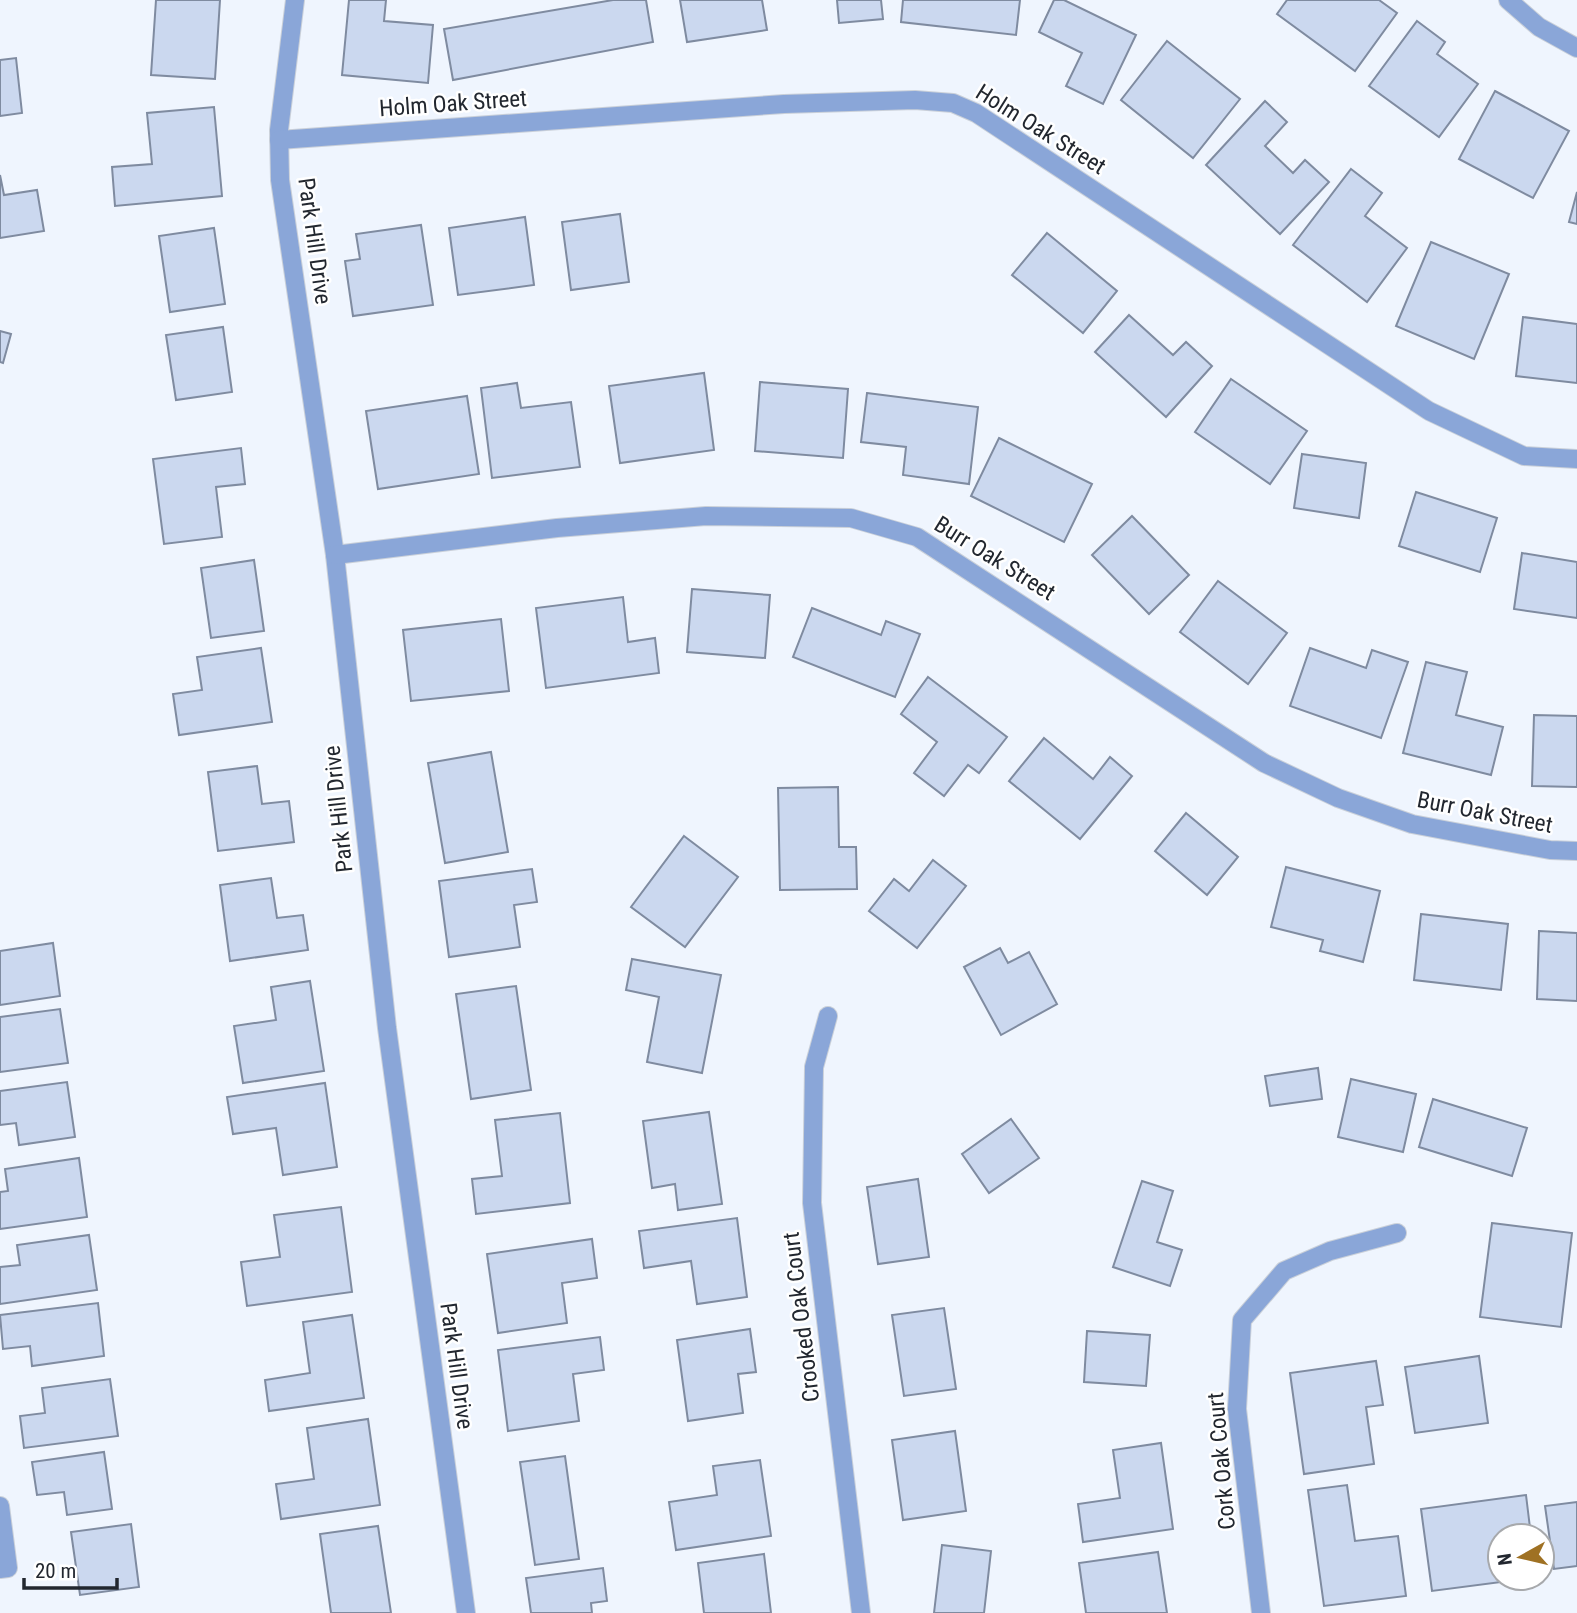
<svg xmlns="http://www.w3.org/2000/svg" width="1577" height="1613" font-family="'Roboto Condensed',sans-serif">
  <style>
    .building { fill: #cbd8ef; stroke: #7f8ba0; stroke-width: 2 }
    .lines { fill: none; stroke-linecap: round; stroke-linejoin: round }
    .minor-casing { stroke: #cad0d9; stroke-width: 20 }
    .minor { stroke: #8aa6d8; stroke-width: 18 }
    .labels { text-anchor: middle; stroke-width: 5; stroke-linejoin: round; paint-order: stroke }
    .street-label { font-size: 23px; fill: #22272f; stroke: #fff }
  </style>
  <rect width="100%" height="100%" fill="#eff5fe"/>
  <!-- building -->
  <g class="building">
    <path d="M156 0H220L215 79 151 75Z"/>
    <path d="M349 0H386L384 21 433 25 428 83 342 75Z"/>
    <path d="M613 0H646L653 42 453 80 444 29Z"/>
    <path d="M680 0H762L767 30 687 42Z"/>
    <path d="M837 0H881L883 19 839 23Z"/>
    <path d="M903 0H1020L1016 35 901 22Z"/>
    <path d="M1054 0H1064L1136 35 1103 104 1066 86 1082 53 1039 32Z"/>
    <path d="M1287 0H1379L1397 13 1355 71 1277 14Z"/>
    <path d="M1417 21 1445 42 1437 54 1478 84 1439 137 1369 86Z"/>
    <path d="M1167 41 1240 99 1193 158 1121 100Z"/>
    <path d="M16 58 22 113 0 116V60Z"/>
    <path d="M1495 91 1569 131 1533 198 1459 159Z"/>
    <path d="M1265 101 1287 122 1265 146 1293 173 1305 160 1329 182 1280 234 1206 165Z"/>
    <path d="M214 107 222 196 115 206 112 167 152 164 147 113Z"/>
    <path d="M1351 169 1382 193 1365 216 1407 248 1367 302 1293 245Z"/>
    <path d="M0 175 4 195 37 190 44 231 0 238Z"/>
    <path d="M1577 192V224L1569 222Z"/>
    <path d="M620 214 629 282 571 290 562 222Z"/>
    <path d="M525 217 534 285 458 295 449 228Z"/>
    <path d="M421 225 433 305 353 316 345 261 360 259 356 234Z"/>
    <path d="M214 228 225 304 170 312 159 236Z"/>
    <path d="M1047 233 1117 291 1083 333 1012 275Z"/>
    <path d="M1431 242 1509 274 1474 359 1396 326Z"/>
    <path d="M1129 315 1173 355 1186 342 1212 366 1166 417 1095 352Z"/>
    <path d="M1523 317 1577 324V383L1516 376Z"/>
    <path d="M223 327 232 392 176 400 166 335Z"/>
    <path d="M0 331 11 334 3 363 0 362Z"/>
    <path d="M704 373 714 450 620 463 609 386Z"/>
    <path d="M1231 379 1307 431 1270 484 1195 432Z"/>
    <path d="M760 382 848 389 843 458 755 451Z"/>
    <path d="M517 383 521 408 571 402 580 467 492 478 481 388Z"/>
    <path d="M867 393 978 407 969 484 903 475 906 447 861 442Z"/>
    <path d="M467 396 479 474 378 489 366 411Z"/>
    <path d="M999 438 1092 484 1064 542 971 496Z"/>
    <path d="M241 448 245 484 216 487 222 537 164 544 153 459Z"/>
    <path d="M1302 454 1366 463 1359 518 1294 508Z"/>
    <path d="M1416 492 1497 518 1480 572 1399 546Z"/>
    <path d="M1132 516 1189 575 1149 614 1092 555Z"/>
    <path d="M1522 553 1577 562V618L1514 609Z"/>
    <path d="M254 560 264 631 211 638 201 568Z"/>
    <path d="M1218 581 1287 633 1248 684 1180 632Z"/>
    <path d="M692 589 770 595 765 658 687 652Z"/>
    <path d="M623 597 628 642 655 638 659 673 546 688 536 608Z"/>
    <path d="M812 608 881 635 886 621 920 634 895 697 793 657Z"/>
    <path d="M501 619 509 691 411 701 403 630Z"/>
    <path d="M261 648 272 722 179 735 173 694 202 690 197 657Z"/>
    <path d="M1310 648 1366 668 1372 650 1408 662 1381 738 1290 706Z"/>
    <path d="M1426 662 1467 672 1456 715 1503 727 1491 775 1403 753Z"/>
    <path d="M928 677 1007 737 979 773 968 765 944 796 914 773 937 742 901 714Z"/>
    <path d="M1534 715 1577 716V787L1532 786Z"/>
    <path d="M1044 738 1093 779 1110 757 1132 776 1080 839 1009 781Z"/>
    <path d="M491 752 508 852 445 863 428 763Z"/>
    <path d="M257 766 262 804 289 801 294 842 218 851 208 772Z"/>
    <path d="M838 787 839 847H856L857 889 780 890 778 788Z"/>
    <path d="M1186 813 1238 857 1207 895 1155 851Z"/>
    <path d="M684 836 738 877 685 947 631 907Z"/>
    <path d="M933 860 966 886 917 948 869 911 894 879 909 891Z"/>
    <path d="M1286 867 1380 891 1363 962 1320 951 1323 940 1271 927Z"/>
    <path d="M532 869 537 902 514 905 520 947 449 957 439 881Z"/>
    <path d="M271 878 277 918 303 915 308 950 230 961 220 885Z"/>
    <path d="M1421 914 1508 924 1501 990 1414 980Z"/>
    <path d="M1539 931 1577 933V1001L1537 999Z"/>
    <path d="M53 943 60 996 0 1005V951Z"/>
    <path d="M1000 948 1008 963 1029 952 1057 1004 1001 1035 964 967Z"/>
    <path d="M632 959 721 975 702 1073 647 1062 659 997 626 990Z"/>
    <path d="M310 981 324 1071 243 1083 234 1026 276 1020 271 987Z"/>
    <path d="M516 986 531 1090 471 1099 456 994Z"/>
    <path d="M60 1009 68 1063 0 1072V1017Z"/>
    <path d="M1318 1068 1322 1099 1270 1106 1265 1076Z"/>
    <path d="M1351 1079 1416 1094 1403 1152 1338 1137Z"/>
    <path d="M67 1082 75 1137 19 1145 16 1123 0 1125V1091Z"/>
    <path d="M325 1083 337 1167 283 1175 276 1128 233 1134 227 1097Z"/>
    <path d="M1433 1099 1527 1128 1512 1176 1419 1147Z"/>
    <path d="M709 1112 722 1204 678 1210 675 1184 652 1188 643 1121Z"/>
    <path d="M560 1113 570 1203 476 1214 472 1179 502 1176 495 1120Z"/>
    <path d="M1011 1119 1039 1158 989 1193 962 1154Z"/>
    <path d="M79 1158 87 1217 0 1229V1192L8 1191 5 1169Z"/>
    <path d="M918 1179 929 1257 878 1264 867 1187Z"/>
    <path d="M1142 1181 1173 1191 1157 1242 1182 1250 1170 1286 1113 1267Z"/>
    <path d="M341 1207 352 1292 247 1306 241 1262 280 1257 274 1215Z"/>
    <path d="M737 1218 747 1297 697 1304 691 1261 644 1268 639 1231Z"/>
    <path d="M1492 1223 1572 1233 1561 1327 1480 1317Z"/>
    <path d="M89 1235 97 1290 0 1304V1267L20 1265 17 1245Z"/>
    <path d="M592 1239 597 1278 562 1283 567 1323 498 1333 487 1254Z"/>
    <path d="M98 1303 104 1356 32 1366 30 1346 3 1349 0 1315Z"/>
    <path d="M944 1308 956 1389 904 1396 892 1315Z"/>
    <path d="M352 1315 364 1398 269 1411 265 1380 310 1373 303 1322Z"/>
    <path d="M750 1329 756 1372 738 1374 743 1413 688 1421 677 1340Z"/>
    <path d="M1087 1331 1150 1335 1146 1386 1084 1382Z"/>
    <path d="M600 1337 604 1370 573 1374 579 1421 508 1431 498 1350Z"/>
    <path d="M1479 1356 1488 1423 1415 1433 1405 1367Z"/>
    <path d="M1376 1361 1383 1405 1366 1407 1374 1464 1304 1474 1290 1373Z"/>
    <path d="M110 1379 118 1436 24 1448 20 1416 45 1413 42 1388Z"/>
    <path d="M368 1419 380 1505 281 1519 276 1484 314 1479 307 1428Z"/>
    <path d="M955 1431 966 1511 903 1520 892 1440Z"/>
    <path d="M1161 1443 1173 1529 1083 1542 1078 1504 1120 1498 1113 1450Z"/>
    <path d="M104 1452 112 1509 67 1515 64 1492 37 1495 32 1462Z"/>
    <path d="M565 1456 579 1559 535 1565 520 1462Z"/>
    <path d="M760 1460 771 1536 676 1550 669 1502 717 1495 713 1466Z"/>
    <path d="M1347 1485 1355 1541 1398 1536 1406 1596 1324 1606 1308 1490Z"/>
    <path d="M1526 1495 1531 1536H1500V1578H1531L1432 1591 1421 1509Z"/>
    <path d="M1577 1502V1566L1554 1569 1545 1506Z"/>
    <path d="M131 1524 139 1587 80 1595 71 1532Z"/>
    <path d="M378 1526 391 1613H331L320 1534Z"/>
    <path d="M942 1545 991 1551 984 1613H934Z"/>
    <path d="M1158 1552 1167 1613H1086L1079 1563Z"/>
    <path d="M764 1554 771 1613H704L698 1563Z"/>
    <path d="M603 1568 607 1601 591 1603 592 1613H531L526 1578Z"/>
  </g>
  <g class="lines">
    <defs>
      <g id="minor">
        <path d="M295 0 279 130 280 180 335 555 387 1028 466 1613"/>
        <path d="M1508 0 1539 27 1577 48"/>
        <path d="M279 140 784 104 915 100 953 103 976 113 1429 411 1524 456 1577 459"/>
        <path d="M335 555 557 528 706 516 851 518 917 537 1264 763 1338 798 1412 824 1550 850 1577 851"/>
        <path d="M828 1016 814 1067 812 1203 861 1613"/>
        <path d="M0 1506 8 1568 0 1569"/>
        <path d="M1261 1613 1237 1409 1242 1320 1284 1271 1330 1251 1397 1233"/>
      </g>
    </defs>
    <!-- minor casing -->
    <use href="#minor" class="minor-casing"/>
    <!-- minor -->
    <use href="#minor" class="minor"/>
  </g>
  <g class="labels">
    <!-- street labels -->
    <g class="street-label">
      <text transform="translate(453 103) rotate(-4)" y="8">Holm Oak Street</text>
      <text transform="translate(1041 129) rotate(32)" y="8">Holm Oak Street</text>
      <text transform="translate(315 241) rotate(82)" y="8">Park Hill Drive</text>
      <text transform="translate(995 558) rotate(32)" y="8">Burr Oak Street</text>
      <text transform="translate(338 809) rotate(-96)" y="8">Park Hill Drive</text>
      <text transform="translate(1485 812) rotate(11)" y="8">Burr Oak Street</text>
      <text transform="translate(801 1317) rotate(-97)" y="8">Crooked Oak Court</text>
      <text transform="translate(457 1366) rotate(82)" y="8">Park Hill Drive</text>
      <text transform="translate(1221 1461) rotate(-95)" y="8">Cork Oak Court</text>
    </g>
  </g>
  <!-- north arrow -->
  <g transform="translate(1521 1557) rotate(262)"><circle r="33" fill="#ffffff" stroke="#a7a9ac" stroke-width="2"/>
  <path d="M0-5L12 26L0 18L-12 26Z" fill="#9f7123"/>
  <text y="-10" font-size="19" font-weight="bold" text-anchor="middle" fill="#22272f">N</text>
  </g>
  <!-- scale -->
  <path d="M24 1578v10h93v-10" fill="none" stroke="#22272f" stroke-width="3.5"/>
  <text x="35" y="1578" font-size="21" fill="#22272f" stroke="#ffffff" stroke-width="5" paint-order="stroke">20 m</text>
</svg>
